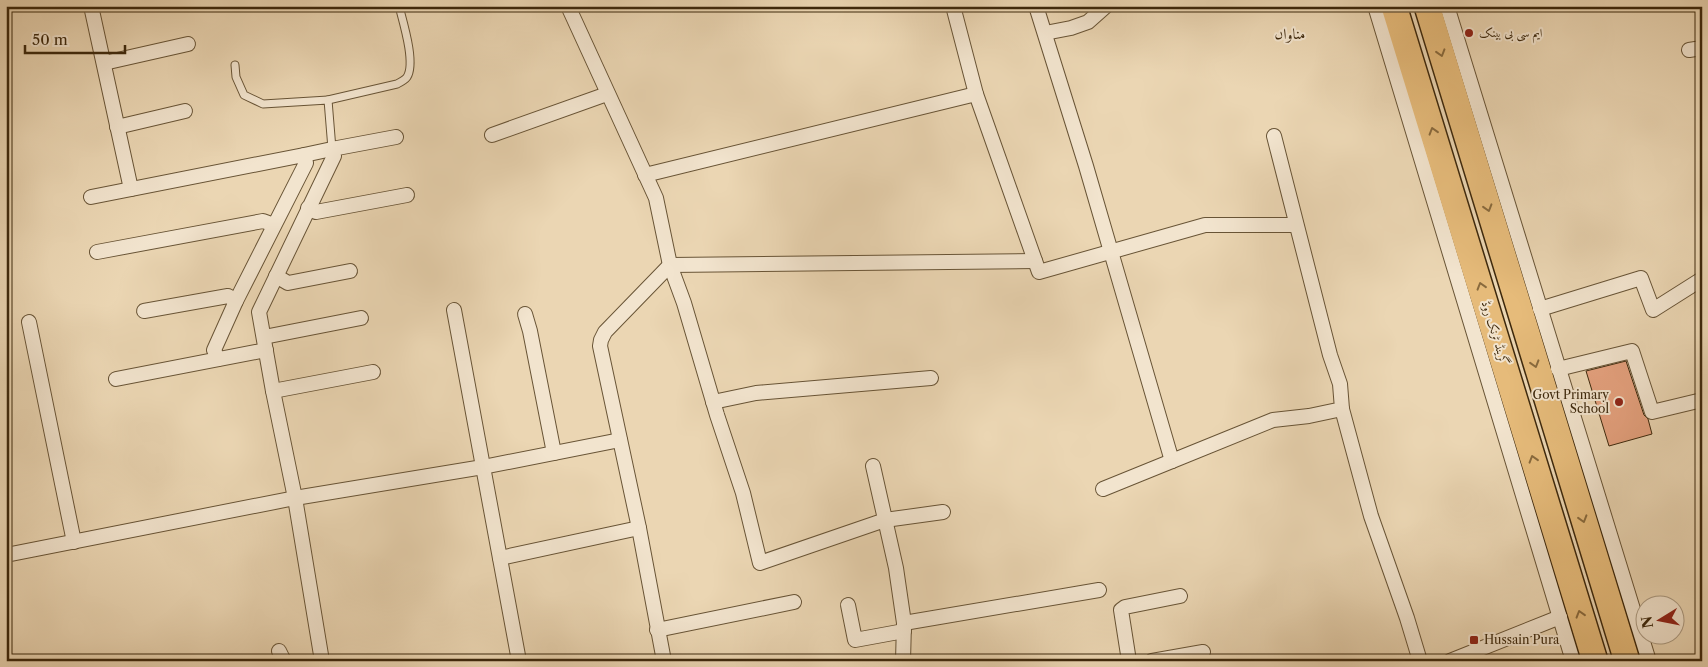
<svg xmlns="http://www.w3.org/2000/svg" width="1708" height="667" font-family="'Libre Caslon Text',Amiri,serif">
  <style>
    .building { fill: #e5a17e; stroke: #3d280c }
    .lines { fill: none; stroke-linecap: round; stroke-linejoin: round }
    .lane-casing { stroke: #685436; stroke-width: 9 }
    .street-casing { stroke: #685436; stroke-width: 16 }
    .highway-casing { stroke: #3d280c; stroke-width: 28 }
    .lane { stroke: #f2e4ce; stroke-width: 7 }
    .street { stroke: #f2e4ce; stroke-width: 14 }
    .highway { stroke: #e6bb7a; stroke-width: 25 }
    .oneway { stroke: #896a3d }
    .poi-dot { fill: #8f2418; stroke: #f2e4ce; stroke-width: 2 }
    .labels { text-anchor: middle; stroke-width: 4; stroke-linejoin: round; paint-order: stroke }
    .poi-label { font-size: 12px; fill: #3d280c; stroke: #f2e4ce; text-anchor: start }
    .street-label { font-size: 12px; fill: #3d280c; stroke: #f2e4ce }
    .quarter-label { font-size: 15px; fill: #3d280c; stroke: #f2e4ce }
  </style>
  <rect width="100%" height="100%" fill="#ebd6b3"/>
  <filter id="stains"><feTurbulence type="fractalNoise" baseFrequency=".004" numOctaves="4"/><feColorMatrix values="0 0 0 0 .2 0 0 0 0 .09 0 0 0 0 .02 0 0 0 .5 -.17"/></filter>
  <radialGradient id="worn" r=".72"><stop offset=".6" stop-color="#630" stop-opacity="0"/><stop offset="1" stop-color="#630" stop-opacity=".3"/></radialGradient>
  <!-- building -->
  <path class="building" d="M1626 361 1644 415 1648 419 1652 434 1609 446 1586 371Z"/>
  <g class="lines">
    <defs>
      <g id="lane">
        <path d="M235 65 236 77 244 95 263 104 328 100 332 149"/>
        <path d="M328 100 397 84C401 82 405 80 407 77 416 63 403 22 399 6"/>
      </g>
      <g id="street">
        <path d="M91 6 131 189"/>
        <path d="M568 6 656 198 670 265 684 303 717 415 743 493 760 563 885 520 943 512"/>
        <path d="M953 6 976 94 1039 272 1205 225H1296"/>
        <path d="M1036 6 1086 166 1172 461 1273 420 1309 416 1342 409 1340 384 1330 355 1274 136"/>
        <path d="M1375 6 1573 661"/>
        <path d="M1447 6 1649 661"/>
        <path d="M1045 33 1071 28 1088 22 1106 6"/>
        <path d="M1689 50 1702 48"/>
        <path d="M104 63 188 44"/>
        <path d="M117 127 185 111"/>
        <path d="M492 135 607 94"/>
        <path d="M304 155 332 149"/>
        <path d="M645 175 976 94"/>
        <path d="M91 197 304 155 306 163 236 301 214 350 218 359"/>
        <path d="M308 208 316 212 407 195"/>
        <path d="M97 252 263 221 274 225"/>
        <path d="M276 276 288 283 350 271"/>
        <path d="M1540 309 1641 278 1653 310 1702 279"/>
        <path d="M454 310 519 661"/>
        <path d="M144 311 228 296 236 301"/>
        <path d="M525 314 530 331 554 453"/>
        <path d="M29 322 74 542"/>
        <path d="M264 337 361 318"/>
        <path d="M1558 369 1632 351 1652 412 1702 400"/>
        <path d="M116 379 266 350"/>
        <path d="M273 391 373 372"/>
        <path d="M713 402 756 393 931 378"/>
        <path d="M1342 409 1371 516 1407 618 1420 661"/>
        <path d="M873 466 896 568 904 623 903 661"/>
        <path d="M1103 489 1172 461"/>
        <path d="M6 555 295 498 483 467 620 440"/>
        <path d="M500 558 639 528"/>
        <path d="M848 605 855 640 904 631"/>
        <path d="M904 623 1099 590"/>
        <path d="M657 630 794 602"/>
        <path d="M279 651 284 661"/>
        <path d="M322 661 295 498 273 391 259 312 334 156 332 149 396 137"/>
        <path d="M664 661 639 528 600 346 601 340 605 332 670 265 1035 261"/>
        <path d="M1129 661 1121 610 1125 607 1180 596"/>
        <path d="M1152 661 1203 652"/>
        <path d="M1450 661 1560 617"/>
      </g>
      <g id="highway">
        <path d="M1394 6 1595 661"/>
        <path d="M1427 6 1627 661"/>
      </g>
    </defs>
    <!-- lane casing -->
    <use href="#lane" class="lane-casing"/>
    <!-- street casing -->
    <use href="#street" class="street-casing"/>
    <!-- highway casing -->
    <use href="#highway" class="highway-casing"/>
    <!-- lane -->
    <use href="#lane" class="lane"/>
    <!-- street -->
    <use href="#street" class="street"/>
    <!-- highway -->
    <use href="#highway" class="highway"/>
  </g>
  <!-- one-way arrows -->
  <defs><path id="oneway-chevron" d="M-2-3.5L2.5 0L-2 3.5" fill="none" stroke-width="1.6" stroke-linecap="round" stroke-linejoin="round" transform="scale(1.25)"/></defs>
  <g class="oneway">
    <use href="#oneway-chevron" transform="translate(1441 53) rotate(73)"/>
    <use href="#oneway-chevron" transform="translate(1433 131) rotate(-107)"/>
    <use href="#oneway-chevron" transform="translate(1488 208) rotate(73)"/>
    <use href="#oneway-chevron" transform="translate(1481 286) rotate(-107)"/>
    <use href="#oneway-chevron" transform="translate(1535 364) rotate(73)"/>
    <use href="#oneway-chevron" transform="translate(1533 459) rotate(-107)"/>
    <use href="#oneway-chevron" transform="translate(1583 519) rotate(73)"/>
    <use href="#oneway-chevron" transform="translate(1580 614) rotate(-107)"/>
  </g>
  <!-- markers -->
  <g class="poi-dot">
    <circle cx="1469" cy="33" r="5"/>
    <circle cx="1619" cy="402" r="5"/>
    <rect x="1469" y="635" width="10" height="10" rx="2.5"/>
  </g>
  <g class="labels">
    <!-- poi labels -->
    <g class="poi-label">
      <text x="1479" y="37">ایم سی بی بینک</text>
      <text x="1609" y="399" text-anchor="end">Govt Primary<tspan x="1609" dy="14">School</tspan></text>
      <text x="1484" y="644">Hussain Pura</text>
    </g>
    <!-- street labels -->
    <g class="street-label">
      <text transform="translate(1495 333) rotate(73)" y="4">گرینڈ ٹرنک روڈ</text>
    </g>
    <!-- quarter labels -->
    <g class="quarter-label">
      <text x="1290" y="39">مناواں</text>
    </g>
  </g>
  <!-- margin -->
  <rect width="1708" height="667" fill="none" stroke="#ebd6b3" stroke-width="25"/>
  <rect x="8" y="8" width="1693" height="652" fill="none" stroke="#3d280c" stroke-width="2.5"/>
  <rect x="12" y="12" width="1683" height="642" fill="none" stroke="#3d280c"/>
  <!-- north arrow -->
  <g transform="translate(1660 620) rotate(260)"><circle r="24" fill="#f2e4ce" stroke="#aa9980"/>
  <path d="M0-4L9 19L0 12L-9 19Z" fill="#8f2418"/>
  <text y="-8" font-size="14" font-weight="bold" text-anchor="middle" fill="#3d280c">N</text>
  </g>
  <!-- scale -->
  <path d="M25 45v8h100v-8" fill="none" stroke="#3d280c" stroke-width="2.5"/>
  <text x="32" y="45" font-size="15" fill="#3d280c" stroke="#f2e4ce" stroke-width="4" paint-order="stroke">50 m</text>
  <rect width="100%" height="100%" filter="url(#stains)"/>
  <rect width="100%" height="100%" fill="url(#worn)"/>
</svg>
